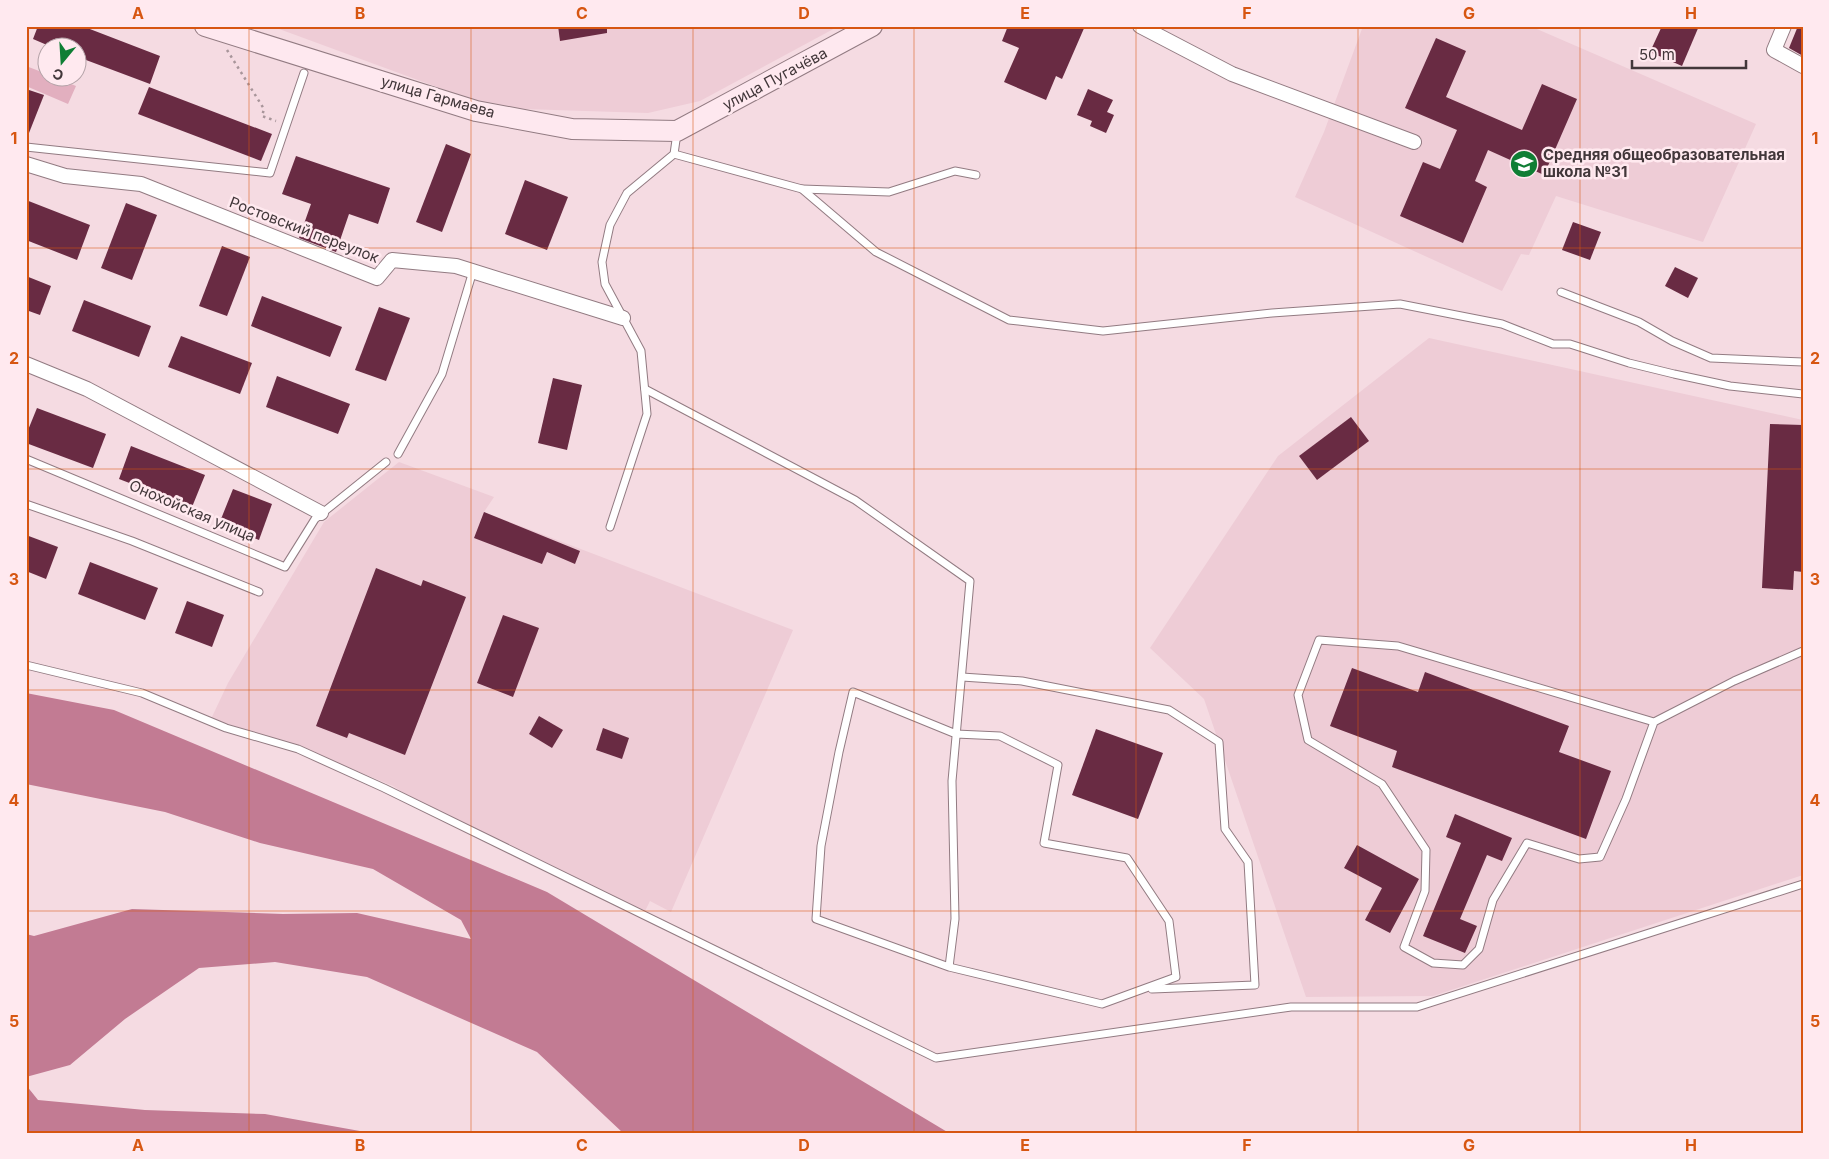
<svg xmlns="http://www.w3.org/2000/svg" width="1829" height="1159" font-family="Inter,sans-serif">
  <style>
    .built { fill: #eeccd6 }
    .green { fill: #e2afbf }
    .water { fill: #c27b93 }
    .building { fill: #692b43 }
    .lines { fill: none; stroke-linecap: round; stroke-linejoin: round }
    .lane-casing { stroke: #927b82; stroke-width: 9 }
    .street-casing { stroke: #927b82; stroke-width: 16 }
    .secondary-casing { stroke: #927b82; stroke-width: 22 }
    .path { stroke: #a8959a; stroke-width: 2.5; stroke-dasharray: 2.5 4; stroke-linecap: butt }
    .lane { stroke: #fff; stroke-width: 7 }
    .street { stroke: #fff; stroke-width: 14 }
    .secondary { stroke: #fee8ef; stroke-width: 20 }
    .grid { fill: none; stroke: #d75611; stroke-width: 1; stroke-opacity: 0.55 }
    .labels { text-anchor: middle; stroke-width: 5; stroke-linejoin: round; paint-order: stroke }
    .street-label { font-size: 15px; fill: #42373a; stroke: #ffe9ef }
    .poi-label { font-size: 15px; font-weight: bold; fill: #42373a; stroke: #ffe9ef; text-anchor: start }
    .neatline { fill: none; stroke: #d75611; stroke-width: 2 }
    .grid-label { font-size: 16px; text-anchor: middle; font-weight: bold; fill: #d75611 }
  </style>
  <rect width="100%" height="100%" fill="#f5dbe2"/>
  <!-- built -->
  <g class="built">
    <path d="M271 26H839L700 101 648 113 494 108Z"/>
    <path d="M1363 26H1530L1756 124 1703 242 1556 196 1529 255 1521 254 1502 291 1295 197 1324 132Z"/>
    <path d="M1429 338 1803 420V875L1433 996 1306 997 1204 699 1150 648 1278 456Z"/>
    <path d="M399 462 494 497 484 512 793 630 671 912 650 901 644 913 444 819 393 786 287 742 211 719 228 683 324 522Z"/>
  </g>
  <!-- green -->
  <path class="green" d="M26 66 47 74 48 78H56L76 86 68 104 26 86Z"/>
  <!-- water -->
  <g class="water">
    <path d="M26 693 114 710 547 892 949 1133H623L537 1052 367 977 275 962 199 968 125 1019 70 1065 26 1077V934L34 936 132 909 283 914 357 913 471 939 461 920 373 869 260 843 165 812 26 784Z"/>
    <path d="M26 1085 38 1100 145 1110 265 1114 371 1133H26Z"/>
  </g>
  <!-- building -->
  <g class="building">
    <path d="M38 26H82L160 56 150 84 78 57V48H54L33 39Z"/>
    <path d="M558 26H607V33L560 41Z"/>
    <path d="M1008 26H1085L1062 79 1056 76 1046 100 1004 82 1019 48 1002 41Z"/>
    <path d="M1662 26H1699L1682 66 1650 52Z"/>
    <path d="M1798 26H1803V56L1789 48Z"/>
    <path d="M1436 38 1466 51 1446 97 1522 130 1542 84 1577 99 1544 175 1488 150 1475 181 1487 187 1463 243 1400 216 1423 162 1440 169 1457 130 1405 108Z"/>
    <path d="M149 87 272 134 261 161 138 114Z"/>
    <path d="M26 89 44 95 27 138H26Z"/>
    <path d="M1088 89 1113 100 1107 112 1114 115 1106 133 1090 126 1092 121 1077 115Z"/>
    <path d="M446 144 471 154 442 232 416 222Z"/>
    <path d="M296 156 390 188 378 224 349 214 336 252 299 238 311 204 282 194Z"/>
    <path d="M525 180 568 197 547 250 505 234Z"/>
    <path d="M26 200 90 225 77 260 26 240Z"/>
    <path d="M126 203 157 215 132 280 101 268Z"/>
    <path d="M1573 222 1601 232 1590 260 1562 250Z"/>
    <path d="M222 246 250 257 227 316 199 306Z"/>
    <path d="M1675 267 1698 278 1688 298 1665 286Z"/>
    <path d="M26 276 51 286 40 315 26 310Z"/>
    <path d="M262 296 342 327 330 357 251 326Z"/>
    <path d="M84 300 151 326 139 357 72 331Z"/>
    <path d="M379 307 410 318 386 381 355 370Z"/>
    <path d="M181 336 252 363 240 394 168 367Z"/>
    <path d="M277 376 350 404 338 434 266 407Z"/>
    <path d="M553 378 582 385 567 450 538 443Z"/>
    <path d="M37 408 106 434 93 468 26 443V435Z"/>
    <path d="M1351 417 1369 441 1317 480 1299 456Z"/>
    <path d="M1770 424 1803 425V572L1794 571 1793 590 1762 588Z"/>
    <path d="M131 446 205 475 192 507 119 479Z"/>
    <path d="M233 489 272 504 259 540 219 524Z"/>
    <path d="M484 512 580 551 575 564 547 552 542 564 474 538Z"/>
    <path d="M26 535 58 547 46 579 26 571Z"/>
    <path d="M90 562 158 588 145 620 78 594Z"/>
    <path d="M376 568 421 586 423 580 466 597 405 755 349 733 347 738 316 726Z"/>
    <path d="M187 601 224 615 212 647 175 633Z"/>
    <path d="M503 615 539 628 513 697 477 683Z"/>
    <path d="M1352 668 1418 692 1425 672 1569 726 1559 752 1611 771 1586 839 1392 767 1397 751 1330 726Z"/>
    <path d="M539 716 563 730 552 748 529 734Z"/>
    <path d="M603 728 629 738 622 759 596 750Z"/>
    <path d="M1096 729 1163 753 1138 819 1072 795Z"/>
    <path d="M1455 814 1512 838 1502 861 1487 855 1460 919 1477 926 1465 953 1423 936 1461 843 1446 837Z"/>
    <path d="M1357 845 1419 879 1390 933 1365 920 1382 888 1344 868Z"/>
  </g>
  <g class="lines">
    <defs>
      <g id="lane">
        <path d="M26 147 270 173 304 73"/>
        <path d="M674 154 802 189 876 252 1009 320 1103 331 1272 313 1400 304 1502 324 1553 344H1570L1629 363 1674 374 1730 386 1803 394"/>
        <path d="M802 189 889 192 955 171 976 175"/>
        <path d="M1561 292 1639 322 1672 341 1711 358 1803 362"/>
        <path d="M645 389 855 500 970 581 952 781 955 919 949 967 1102 1004 1176 977 1169 921 1127 858 1044 843 1058 765 1000 736 956 734 853 692 839 752 821 846 816 919 949 967"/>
        <path d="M398 454 442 374 473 271"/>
        <path d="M26 459 285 567 315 519 386 462"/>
        <path d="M26 504 132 541 259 592"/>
        <path d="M610 527 647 414 641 351 605 284 602 262 610 225 627 193 674 154 677 133"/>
        <path d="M26 665 142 693 226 728 298 749 384 788 936 1058 1291 1007H1417L1803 884"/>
        <path d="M962 677 1022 681 1169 710 1219 742 1225 829 1248 862 1255 985 1152 989"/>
        <path d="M1654 722 1398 646 1319 640 1298 695 1308 740 1382 784 1426 850 1425 891 1404 947 1433 963 1463 965 1479 949 1493 900 1527 843 1579 859 1600 857 1626 799 1654 722 1734 681 1803 651"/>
      </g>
      <g id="street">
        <path d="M1140 26 1232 74 1414 142"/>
        <path d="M1784 26 1774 50 1803 66"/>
        <path d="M26 164 65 176 141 184 377 278 392 260 456 266 623 318"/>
        <path d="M26 364 87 389 321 513"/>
      </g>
      <path id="secondary" d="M205 26 476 111 572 129 677 131 872 26"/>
    </defs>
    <!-- lane casing -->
    <use href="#lane" class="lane-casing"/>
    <!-- street casing -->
    <use href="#street" class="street-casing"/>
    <!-- secondary casing -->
    <use href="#secondary" class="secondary-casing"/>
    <!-- path -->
    <path class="path" d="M227 50 264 109 262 116 276 121"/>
    <!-- lane -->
    <use href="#lane" class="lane"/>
    <!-- street -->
    <use href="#street" class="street"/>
    <!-- secondary -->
    <use href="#secondary" class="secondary"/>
  </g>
  <!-- grid -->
  <path class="grid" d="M249 26V1133M471 26V1133M693 26V1133M914 26V1133M1136 26V1133M1358 26V1133M1580 26V1133M26 248H1803M26 469H1803M26 690H1803M26 911H1803"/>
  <!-- icons -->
  <defs>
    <symbol id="school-disc" viewBox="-11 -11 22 22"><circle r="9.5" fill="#0f7e34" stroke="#ffe9ef"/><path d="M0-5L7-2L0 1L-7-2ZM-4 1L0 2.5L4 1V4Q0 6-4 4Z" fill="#fff"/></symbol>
  </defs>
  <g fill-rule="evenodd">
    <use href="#school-disc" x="1508" y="148" width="32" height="32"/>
  </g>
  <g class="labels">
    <!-- street labels -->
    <g class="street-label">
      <text transform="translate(775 79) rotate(-28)" y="5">улица Пугачёва</text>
      <text transform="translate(438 97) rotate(16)" y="5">улица Гармаева</text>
      <text transform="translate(304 230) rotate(21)" y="5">Ростовский переулок</text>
      <text transform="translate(192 511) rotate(23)" y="5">Онохойская улица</text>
    </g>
    <!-- poi labels -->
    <g class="poi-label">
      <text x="1543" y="160">Средняя общеобразовательная<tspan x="1543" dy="17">школа №31</tspan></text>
    </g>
  </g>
  <!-- border -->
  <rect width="1829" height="1159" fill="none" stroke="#ffe9ef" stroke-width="55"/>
  <!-- north arrow -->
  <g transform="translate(62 62) rotate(198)"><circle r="24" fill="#ffe9ef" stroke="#b3a2a7"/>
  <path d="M0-4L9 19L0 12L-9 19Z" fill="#0f7e34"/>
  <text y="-8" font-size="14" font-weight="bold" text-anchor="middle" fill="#42373a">С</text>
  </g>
  <!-- scale -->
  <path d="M1632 60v8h114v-8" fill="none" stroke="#42373a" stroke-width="2.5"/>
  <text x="1639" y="60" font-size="15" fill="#42373a" stroke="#ffe9ef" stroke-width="4" paint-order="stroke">50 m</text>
  <rect x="28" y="28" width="1774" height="1104" class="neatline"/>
  <g class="grid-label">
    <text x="138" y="19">A</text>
    <text x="360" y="19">B</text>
    <text x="582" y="19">C</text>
    <text x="804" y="19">D</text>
    <text x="1025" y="19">E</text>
    <text x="1247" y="19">F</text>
    <text x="1469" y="19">G</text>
    <text x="1691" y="19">H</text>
    <text x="14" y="144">1</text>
    <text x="1815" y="144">1</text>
    <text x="14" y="364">2</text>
    <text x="1815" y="364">2</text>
    <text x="14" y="585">3</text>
    <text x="1815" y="585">3</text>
    <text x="14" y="806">4</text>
    <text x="1815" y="806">4</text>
    <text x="14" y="1027">5</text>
    <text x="1815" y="1027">5</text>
    <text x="138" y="1151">A</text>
    <text x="360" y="1151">B</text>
    <text x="582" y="1151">C</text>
    <text x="804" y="1151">D</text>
    <text x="1025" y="1151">E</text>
    <text x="1247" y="1151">F</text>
    <text x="1469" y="1151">G</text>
    <text x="1691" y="1151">H</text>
  </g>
</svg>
